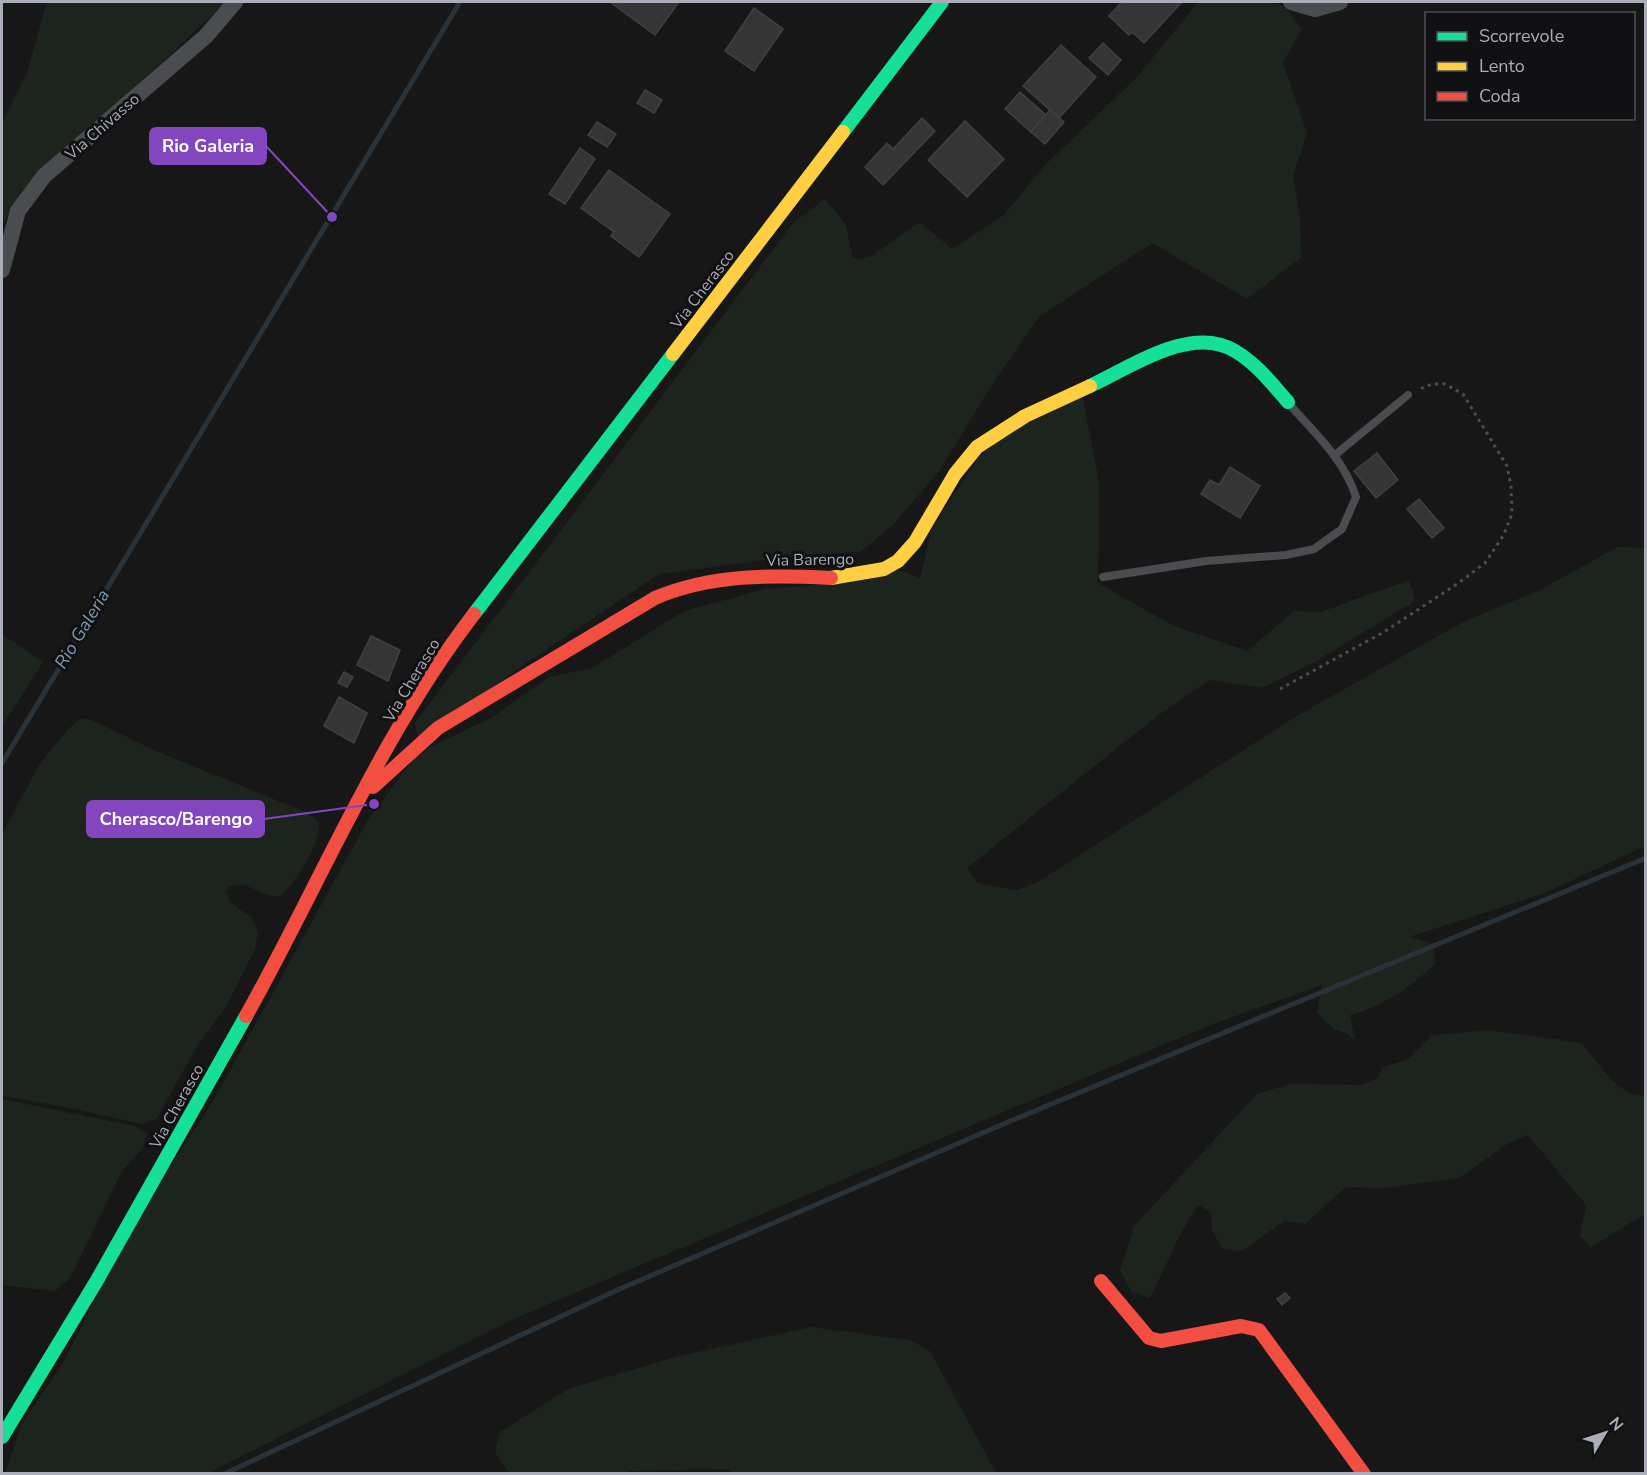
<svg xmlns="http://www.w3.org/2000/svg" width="1647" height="1475" font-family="'Nunito Sans',sans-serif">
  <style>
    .green { fill: #1d241e }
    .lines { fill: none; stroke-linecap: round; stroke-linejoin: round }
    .stream { stroke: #2a3239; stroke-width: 5 }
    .building { fill: #353536; stroke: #3f4043; stroke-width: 1.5 }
    .path { stroke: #4d4e52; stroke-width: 3; stroke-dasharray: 3 4.5; stroke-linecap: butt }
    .lane { stroke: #4b4c50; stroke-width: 8 }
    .street { stroke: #4b4c50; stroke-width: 16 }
    .fast { stroke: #16e098; stroke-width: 14 }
    .slow { stroke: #ffcf43; stroke-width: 14 }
    .jam { stroke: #f24e42; stroke-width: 14 }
    .labels { text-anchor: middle; stroke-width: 6; stroke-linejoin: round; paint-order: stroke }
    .street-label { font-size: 16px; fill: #a8adb8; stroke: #111113 }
    .water-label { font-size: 18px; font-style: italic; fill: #7f9bb3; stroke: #111113 }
    .leader { fill: none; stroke: #8446be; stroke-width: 2 }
    .callout-dot { fill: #8446be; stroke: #111113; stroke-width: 2 }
    .callout { fill: #8446be; stroke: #8446be; stroke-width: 2 }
    .callout-label { font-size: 18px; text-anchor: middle; font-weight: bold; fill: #fff }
  </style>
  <rect width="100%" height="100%" fill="#171717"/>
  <!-- green -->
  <g class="green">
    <path d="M47 2H225L115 108 25 189 2 225V123L27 73Z"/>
    <path d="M1198 2H1275L1285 7 1302 29 1283 62 1307 133 1293 175 1300 218 1301 258 1247 299 1152 243 1039 317 993 383 940 470 892 526 860 552 796 556 659 574 513 672 419 743 415 723 793 223 825 199 846 225 853 259 870 257 920 222 952 249 1004 215 1044 166 1138 76Z"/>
    <path d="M1082 395 1099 481 1098 583 1174 626 1247 651 1294 611 1321 612 1409 580 1415 601 1315 662 1262 688 1209 680 1156 717 967 868 978 883 1016 890 1038 882 1295 717 1463 622 1540 590 1617 547 1645 548V846L1545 893 1409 937 1433 943 1435 964C1409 988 1384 1006 1350 1015L1355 1040 1346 1033 1334 1029 1317 1013 1322 985 1208 1026 520 1316 208 1473 5 1474 22 1423 62 1365 133 1225 216 1096 368 820 418 753 491 718 549 677 592 668 684 611 765 589 851 583 894 568 920 578 932 528 979 457 1018 425Z"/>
    <path d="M2 634 43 662 2 726Z"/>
    <path d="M80 719 92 720 156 751 308 813 318 821C323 840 296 883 280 896 261 898 250 880 230 886L226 892 230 902 252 918 258 933 255 949 228 1003 197 1047 156 1119 142 1124 65 1107 2 1096V834L39 765 67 730Z"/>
    <path d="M1488 1030 1582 1043C1597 1061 1618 1098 1645 1095V1214L1591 1247 1580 1236 1586 1205 1528 1135 1510 1142 1459 1178 1384 1188 1346 1187 1305 1224 1284 1221 1242 1251 1222 1249 1212 1229 1211 1212 1198 1205 1182 1231 1150 1298 1131 1291 1120 1271 1134 1226 1257 1094 1290 1084 1363 1085 1378 1078 1383 1067 1407 1060 1432 1035Z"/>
    <path d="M2 1099 135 1126 147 1134 142 1149 122 1171 70 1278 55 1291 2 1285Z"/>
    <path d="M811 1327 910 1340 930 1351 996 1473 732 1474 730 1469 629 1471 626 1474H510L495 1452 500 1432 568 1389 675 1357Z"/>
  </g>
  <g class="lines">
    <!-- stream -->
    <g class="stream">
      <path d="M2 763 460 2"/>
      <path d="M224 1474 613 1292 1008 1122 1646 858"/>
    </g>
  </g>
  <!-- building -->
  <g class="building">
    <path d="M610 2H679L655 35Z"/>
    <path d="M1122 2H1182L1144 43 1132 32 1129 35 1109 16Z"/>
    <path d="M754 8 783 29 754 71 725 51Z"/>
    <path d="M1103 43 1121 60 1108 75 1089 58Z"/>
    <path d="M1061 45 1096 77 1059 118 1023 86Z"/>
    <path d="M645 90 662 100 654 113 637 103Z"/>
    <path d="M1020 92 1046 115 1031 132 1005 109Z"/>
    <path d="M1050 110 1064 122 1045 144 1031 132Z"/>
    <path d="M922 118 935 131 883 185 865 167 887 143 893 149Z"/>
    <path d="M965 121 1004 159 967 197 928 160Z"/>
    <path d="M597 122 616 134 607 147 588 135Z"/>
    <path d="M580 148 595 159 565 204 549 194Z"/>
    <path d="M609 170 670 214 639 257 611 236 614 232 581 208Z"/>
    <path d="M1377 453 1398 480 1376 498 1354 471Z"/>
    <path d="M1230 467 1260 486 1240 518 1201 494 1210 480 1219 485Z"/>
    <path d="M1419 499 1444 528 1432 538 1407 509Z"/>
    <path d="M371 636 400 650 388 681 357 665Z"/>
    <path d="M344 672 353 677 347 687 338 683Z"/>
    <path d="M339 697 367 713 354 743 324 726Z"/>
    <path d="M1285 1293 1290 1298 1282 1305 1277 1299Z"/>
  </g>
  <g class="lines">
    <!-- path -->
    <path class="path" d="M1280 689 1384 632 1460 582 1485 563 1503 536 1512 514 1511 486 1507 466 1463 394 1445 384H1432L1417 390"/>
    <!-- lane -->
    <g class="lane">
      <path d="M1335 455 1408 395"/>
      <path d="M1103 577 1206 561 1286 555 1314 549 1342 529 1356 497C1344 459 1315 433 1289 404"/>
    </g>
    <!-- street -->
    <g class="street">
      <path d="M1291 2 1315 9 1340 2"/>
      <path d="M2 270 18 211 44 176 206 36 235 2"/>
    </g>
    <!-- fast -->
    <g class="fast">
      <path d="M843 132 942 2"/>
      <path d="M1090 386C1131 367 1192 324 1235 351 1257 364 1272 384 1288 402"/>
      <path d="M474 614 673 354"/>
      <path d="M2 1437 96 1282 246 1016"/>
    </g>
    <!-- slow -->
    <g class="slow">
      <path d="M673 354 843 132"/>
      <path d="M831 578 884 569 898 561 915 542 955 474 977 447 1025 416 1090 386"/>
    </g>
    <!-- jam -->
    <g class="jam">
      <path d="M373 787 438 728 655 598C711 574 771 575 831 578"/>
      <path d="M246 1016C321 882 380 736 474 614"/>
      <path d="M1101 1281 1149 1338 1161 1341 1241 1326 1259 1330 1364 1474"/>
    </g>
  </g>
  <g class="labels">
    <!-- street labels -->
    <g class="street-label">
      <text transform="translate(102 126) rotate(-41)" y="6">Via Chivasso</text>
      <text transform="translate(702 289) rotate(-53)" y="6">Via Cherasco</text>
      <text transform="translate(810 559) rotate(-1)" y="6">Via Barengo</text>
      <text transform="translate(411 680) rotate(-59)" y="6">Via Cherasco</text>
      <text transform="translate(176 1106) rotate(-61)" y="6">Via Cherasco</text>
    </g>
    <!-- water labels -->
    <g class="water-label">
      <text transform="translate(82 629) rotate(-59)" y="6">Rio Galeria</text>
    </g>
  </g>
  <!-- callouts -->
  <path class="leader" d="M332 217L266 146M374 804L264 819"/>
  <g class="callout-dot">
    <circle cx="332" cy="217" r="6"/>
    <circle cx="374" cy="804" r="6"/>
  </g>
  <g class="callout">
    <rect x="150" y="128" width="116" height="36" rx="6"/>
    <rect x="87" y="801" width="177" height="36" rx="6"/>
  </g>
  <g class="callout-label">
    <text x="208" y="152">Rio Galeria</text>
    <text x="176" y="825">Cherasco/Barengo</text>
  </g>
  <!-- border -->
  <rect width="1647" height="1475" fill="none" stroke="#a8adb8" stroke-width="6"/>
  <!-- legend -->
  <rect x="1425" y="12" width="210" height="108" fill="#111113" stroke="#4d4f55" stroke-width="1.5"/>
  <rect x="1437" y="32" width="30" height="9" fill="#16e098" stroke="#4d4f55" stroke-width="1.5"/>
  <text x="1479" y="42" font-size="18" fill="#a8adb8">Scorrevole</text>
  <rect x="1437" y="62" width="30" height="9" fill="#ffcf43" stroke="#4d4f55" stroke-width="1.5"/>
  <text x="1479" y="72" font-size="18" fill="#a8adb8">Lento</text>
  <rect x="1437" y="92" width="30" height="9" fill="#f24e42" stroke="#4d4f55" stroke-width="1.5"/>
  <text x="1479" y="102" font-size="18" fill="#a8adb8">Coda</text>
  <!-- north arrow -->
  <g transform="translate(1605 1433) rotate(51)" stroke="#111113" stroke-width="4.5" paint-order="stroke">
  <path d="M0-4.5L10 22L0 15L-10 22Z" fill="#a8adb8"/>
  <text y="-9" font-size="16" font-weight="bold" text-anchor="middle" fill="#a8adb8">N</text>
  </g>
</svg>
